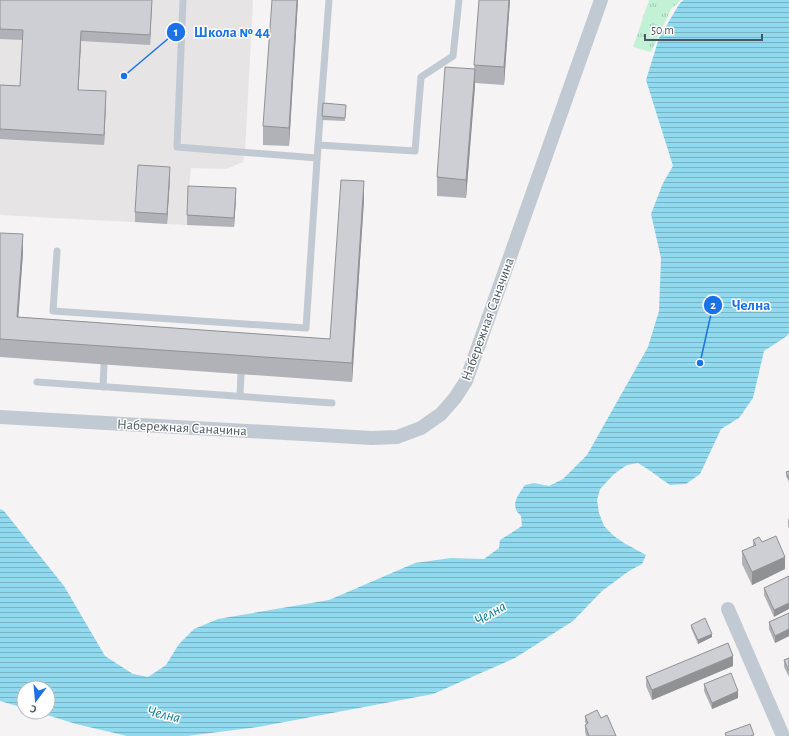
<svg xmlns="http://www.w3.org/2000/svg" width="789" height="736" font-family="'Alegreya Sans',sans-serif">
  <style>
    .education { fill: #e6e4e5 }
    .grass { fill: url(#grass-tufts) }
    .water { fill: url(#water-rules) }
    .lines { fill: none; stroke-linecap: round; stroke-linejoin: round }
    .lane { stroke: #c1cad2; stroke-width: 7 }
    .street { stroke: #c1cad2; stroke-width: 14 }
    .wall { fill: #b0b2b7 }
    .shaded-wall { fill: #909195 }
    .building { fill: #cdcfd5; stroke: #909195 }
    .labels { text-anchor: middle; stroke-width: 3; stroke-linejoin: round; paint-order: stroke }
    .street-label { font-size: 14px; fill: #4a5661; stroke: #fff }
    .water-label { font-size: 15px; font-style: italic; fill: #0c7b9a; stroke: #fff }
    .leader { fill: none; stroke: #1a72e7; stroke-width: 1.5 }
    .callout-dot { fill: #1a72e7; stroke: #fff; stroke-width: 1.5 }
    .mark-label { font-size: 12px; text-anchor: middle; font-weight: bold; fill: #fff }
    .callout-label { font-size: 15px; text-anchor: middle; font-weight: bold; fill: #1a72e7; stroke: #fff; stroke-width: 3; stroke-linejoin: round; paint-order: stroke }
  </style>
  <defs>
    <pattern id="grass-tufts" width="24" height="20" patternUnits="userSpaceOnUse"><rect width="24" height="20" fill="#c3f1d5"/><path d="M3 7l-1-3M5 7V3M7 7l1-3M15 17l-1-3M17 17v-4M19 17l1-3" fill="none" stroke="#a0c6b0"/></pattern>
    <pattern id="water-rules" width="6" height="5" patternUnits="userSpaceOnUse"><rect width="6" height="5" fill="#90d9ee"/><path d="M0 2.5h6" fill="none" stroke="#78b3c4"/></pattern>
  </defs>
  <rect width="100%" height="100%" fill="#f5f3f3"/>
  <!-- education -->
  <path class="education" d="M0 0H253L245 153 243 162 226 169 191 168 188 196 187 225 0 215Z"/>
  <!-- grass -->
  <path class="grass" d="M649 0H681L671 9 651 52 633 47Z"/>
  <!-- water -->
  <path class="water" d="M684 0H789V333L787 336 764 351 753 398 739 418 721 429 700 474 686 484 670 485 660 478 649 470 638 463 627 465 614 474 600 489 597 500 599 513 604 526 614 536 624 543 646 555 642 564 629 571 602 591 573 621 515 658 433 694 258 727 187 736H127L76 724 37 712H48V688H24V708L0 701V509L4 511 64 586 105 656 133 674 148 677 166 665 179 644 194 629 218 619 329 600 415 563 451 558 484 559 499 548 500 540 522 526 521 516C509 506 518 495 525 485L534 483 549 486 563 479 587 455 648 347 659 311 661 258 651 214 663 183 673 166 646 80 659 38 680 3Z"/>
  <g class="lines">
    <!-- lane -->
    <g class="lane">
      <path d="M183 0 177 147 317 158"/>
      <path d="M318 145 329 0"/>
      <path d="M57 251 53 311 306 328 318 145 415 151 421 77 453 56 459 0"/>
      <path d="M37 382 332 403"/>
      <path d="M103 387 104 364"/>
      <path d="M240 396 241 374"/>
    </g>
    <!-- street -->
    <g class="street">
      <path d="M0 417 372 438 397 437 421 428 441 414 455 398 466 381 601 0"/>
      <path d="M728 609 783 736"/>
    </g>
  </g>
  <!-- wall -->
  <g class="wall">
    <path d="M0 0H152L150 45 81 41 78 90 106 101 104 145 0 139V85L20 86 23 40 0 39Z"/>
    <path d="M298 0 289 146 263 145V126Z"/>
    <path d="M479 0H510L504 85 475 83 466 198 437 196V177L474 69Z"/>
    <path d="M323 103 346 105 345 121 322 120Z"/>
    <path d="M170 177 167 224 135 222V212Z"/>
    <path d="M236 198 234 227 187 225V215Z"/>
    <path d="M364 200 352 382 0 357V233L23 253 18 317 330 339Z"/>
    <path d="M789 471V482L786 476V472Z"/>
    <path d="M788 519H789V529L788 526Z"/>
    <path d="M753 540 762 542 785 569 752 585 742 564V551L753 546Z"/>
    <path d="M789 576 774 617 764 595V588Z"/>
    <path d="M789 613V636L775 643 769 629V622Z"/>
    <path d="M691 625 712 637 698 644 691 628Z"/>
    <path d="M789 658V677L784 667V660Z"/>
    <path d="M733 666 652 700 646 686V677Z"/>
    <path d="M704 684 738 698 712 709 704 691Z"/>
    <path d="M585 716 601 718 616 736H586L585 732V725L586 724 585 722Z"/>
  </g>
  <!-- shaded-wall -->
  <g class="shaded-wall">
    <path d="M152 0 150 45V35Z"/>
    <path d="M297 0H298L289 146V128Z"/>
    <path d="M509 0H510L504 85V67Z"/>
    <path d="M81 31V41L78 99V90Z"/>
    <path d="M475 69V87L466 198V180Z"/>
    <path d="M106 91V101L104 145V135Z"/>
    <path d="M170 167V177L167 224V214Z"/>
    <path d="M364 181V200L352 382V363Z"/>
    <path d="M236 188V198L234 227V218Z"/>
    <path d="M23 234V253L17 336V317Z"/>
    <path d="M785 557V569L752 585V572Z"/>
    <path d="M789 603V609L774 617V610Z"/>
    <path d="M789 629V636L775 643V636Z"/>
    <path d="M712 634V637L698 644V640Z"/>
    <path d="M733 656V666L652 700V690Z"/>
    <path d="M738 691V698L712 709V703Z"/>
  </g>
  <!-- building -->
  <g class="building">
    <path d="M0 0H152L150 35 81 31 78 90 106 91 104 135 0 129V85L20 86 23 30 0 29Z"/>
    <path d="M272 0H297L289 128 263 126Z"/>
    <path d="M479 0H509L504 67 474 65Z"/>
    <path d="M445 67 475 69 466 180 437 177Z"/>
    <path d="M323 103 346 105 345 118 322 116Z"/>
    <path d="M138 165 170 167 167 214 135 212Z"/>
    <path d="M341 180 364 181 352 363 0 339V233L23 234 17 317 330 339Z"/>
    <path d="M188 186 236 188 234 218 187 215Z"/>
    <path d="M789 471V479L786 472Z"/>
    <path d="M776 536 785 557 752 572 742 551 756 545 753 540 759 537 762 542Z"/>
    <path d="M789 576V603L774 610 764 588Z"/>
    <path d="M789 613V629L775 636 769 622Z"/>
    <path d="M705 618 712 634 698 640 691 625Z"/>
    <path d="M728 643 733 656 652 690 646 677Z"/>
    <path d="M789 658V671L784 660Z"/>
    <path d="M731 673 738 691 712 703 704 684Z"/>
    <path d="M597 710 601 718 607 715 616 736H589L585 725 588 723 585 716Z"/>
    <path d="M750 724 754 735 750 736H726L725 733Z"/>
  </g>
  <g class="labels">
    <!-- street labels -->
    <g class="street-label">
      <text transform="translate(487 319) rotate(-70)" y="5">Набережная Саначина</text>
      <text transform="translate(182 427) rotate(3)" y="5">Набережная Саначина</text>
    </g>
    <!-- water labels -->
    <g class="water-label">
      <text transform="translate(490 613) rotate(-30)" y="5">Челна</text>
      <text transform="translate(164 714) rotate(13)" y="5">Челна</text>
    </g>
  </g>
  <!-- callouts -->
  <path class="leader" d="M124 76L176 32M700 363L713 305"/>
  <g class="callout-dot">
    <circle cx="124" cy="76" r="4"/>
    <circle cx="700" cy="363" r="4"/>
    <circle cx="176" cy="32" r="10"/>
    <circle cx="713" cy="305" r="10"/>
  </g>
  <g class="mark-label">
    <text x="176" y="36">1</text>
    <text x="713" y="309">2</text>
  </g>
  <g class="callout-label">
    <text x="232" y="37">Школа № 44</text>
    <text x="751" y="310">Челна</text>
  </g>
  <!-- north arrow -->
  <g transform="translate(36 700) rotate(196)"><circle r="19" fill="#ffffff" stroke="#b7bbc0"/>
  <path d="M0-3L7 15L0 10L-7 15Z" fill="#1a72e7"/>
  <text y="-6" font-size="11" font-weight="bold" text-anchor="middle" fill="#4a5661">С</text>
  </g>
  <!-- scale -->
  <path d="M645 34v6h117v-6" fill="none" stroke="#4a5661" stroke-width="2"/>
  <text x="651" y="34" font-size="12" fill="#4a5661" stroke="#ffffff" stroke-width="3" paint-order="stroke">50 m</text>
</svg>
